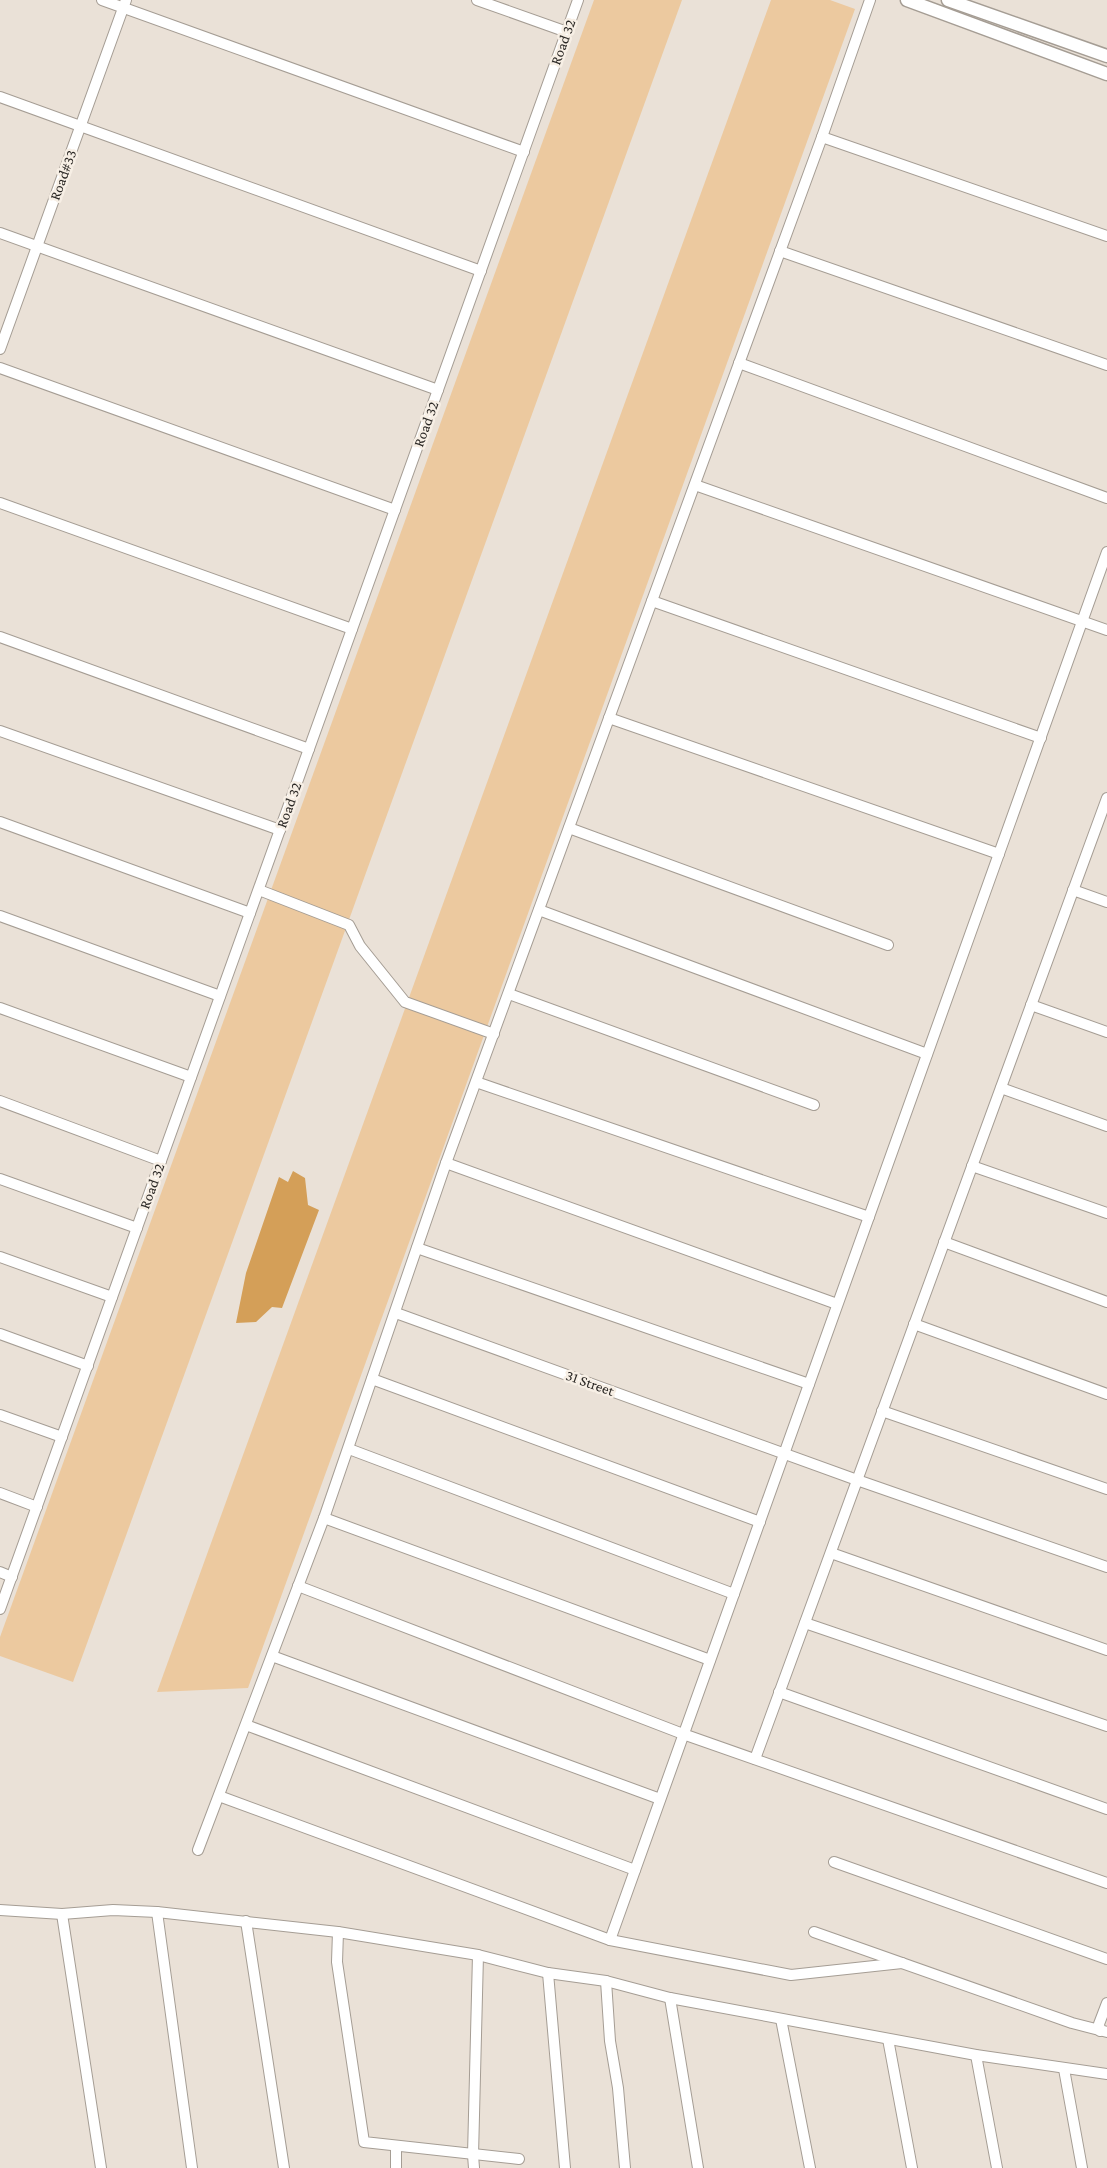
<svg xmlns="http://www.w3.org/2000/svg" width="1107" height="2168" font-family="'Crimson Pro',serif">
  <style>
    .green { fill: #ecc99f }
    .water { fill: #d49f58 }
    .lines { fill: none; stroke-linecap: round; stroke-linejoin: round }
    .minor-casing { stroke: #a59d94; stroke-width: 12 }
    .tertiary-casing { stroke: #a59d94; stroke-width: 15 }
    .minor { stroke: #fff; stroke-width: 10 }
    .tertiary { stroke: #fff; stroke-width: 12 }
    .labels { text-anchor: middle; stroke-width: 5; stroke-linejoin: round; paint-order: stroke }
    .street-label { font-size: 15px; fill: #2c2926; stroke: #f7efe5 }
  </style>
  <rect width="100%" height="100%" fill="#eae1d7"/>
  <!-- green -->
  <g class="green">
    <path d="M594 0H682L73 1682 0 1656V1637Z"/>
    <path d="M771 0H830L855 9 248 1688 157 1692Z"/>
  </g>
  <!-- water -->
  <path class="water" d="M293 1171 305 1178 308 1205 319 1210 282 1308 272 1307 256 1322 236 1323 246 1273 279 1177 288 1182Z"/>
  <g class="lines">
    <defs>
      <g id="minor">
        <path d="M102 0 524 152"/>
        <path d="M477 0 567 32"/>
        <path d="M0 97 481 271"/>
        <path d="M822 137 1107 236"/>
        <path d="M0 233 438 390"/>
        <path d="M780 251 1107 365"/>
        <path d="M0 349 126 0"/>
        <path d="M739 363 1107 498"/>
        <path d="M0 368 395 510"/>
        <path d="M695 485 1107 630"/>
        <path d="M0 503 352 629"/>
        <path d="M652 601 1041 738"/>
        <path d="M0 637 309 749"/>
        <path d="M609 718 999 854"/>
        <path d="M0 731 280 830"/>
        <path d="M0 822 250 913"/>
        <path d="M569 828 888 945"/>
        <path d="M259 890 349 925 360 946 405 1002 494 1034"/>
        <path d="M1073 890 1107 902"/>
        <path d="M539 910 927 1054"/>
        <path d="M0 916 220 996"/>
        <path d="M509 994 814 1105"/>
        <path d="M1031 1005 1107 1032"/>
        <path d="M0 1008 191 1077"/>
        <path d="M476 1082 869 1217"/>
        <path d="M1001 1088 1107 1126"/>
        <path d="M0 1101 161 1161"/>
        <path d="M446 1163 837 1304"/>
        <path d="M972 1166 1107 1213"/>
        <path d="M0 1179 137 1228"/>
        <path d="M944 1242 1107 1302"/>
        <path d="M417 1248 809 1384"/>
        <path d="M0 1257 112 1297"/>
        <path d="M396 1313 857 1480 1107 1567"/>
        <path d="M914 1324 1107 1394"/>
        <path d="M0 1334 88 1366"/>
        <path d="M372 1379 760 1522"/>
        <path d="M882 1411 1107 1489"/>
        <path d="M0 1415 62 1437"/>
        <path d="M349 1449 734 1594"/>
        <path d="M0 1493 37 1507"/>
        <path d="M324 1518 710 1660"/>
        <path d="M831 1553 1107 1650"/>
        <path d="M0 1572 12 1577"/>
        <path d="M298 1586 683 1734 1107 1883"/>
        <path d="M0 1609 578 0"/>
        <path d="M805 1623 1107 1726"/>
        <path d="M272 1656 660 1799"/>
        <path d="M779 1692 1107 1809"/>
        <path d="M246 1725 635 1870"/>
        <path d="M755 1759 1107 798"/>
        <path d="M219 1796 610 1940 791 1975 902 1963"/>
        <path d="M198 1850 324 1518 446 1163 822 137 870 0"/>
        <path d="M834 1862 1107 1959"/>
        <path d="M0 1910 62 1914 113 1910 157 1912 338 1932 478 1955 548 1973 606 1981 670 1998 976 2055 1107 2074"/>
        <path d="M157 1912 192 2168"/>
        <path d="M62 1914 101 2168"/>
        <path d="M246 1921 284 2168"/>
        <path d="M338 1932 337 1962 364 2142 519 2159"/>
        <path d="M814 1932 1072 2023 1107 2032"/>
        <path d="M610 1940 1107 552"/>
        <path d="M548 1973 565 2168"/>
        <path d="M606 1981 610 2041 618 2088 625 2168"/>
        <path d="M670 1998 698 2168"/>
        <path d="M781 2019 810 2168"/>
        <path d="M1100 2031 1099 2024 1107 2003"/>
        <path d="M888 2039 912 2168"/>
        <path d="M976 2055 997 2168"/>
        <path d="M1064 2069 1082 2168"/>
        <path d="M396 2168V2146"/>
        <path d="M474 2168 473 2155 478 1955"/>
      </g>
      <g id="tertiary">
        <path d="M907 0 1107 74"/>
        <path d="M948 0 1107 56"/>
      </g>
    </defs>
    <!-- minor casing -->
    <use href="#minor" class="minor-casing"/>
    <!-- tertiary casing -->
    <use href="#tertiary" class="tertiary-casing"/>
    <!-- minor -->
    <use href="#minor" class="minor"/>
    <!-- tertiary -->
    <use href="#tertiary" class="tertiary"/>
  </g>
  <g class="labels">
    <!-- street labels -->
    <g class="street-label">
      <text transform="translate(563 42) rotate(-70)" y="5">Road 32</text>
      <text transform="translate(63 175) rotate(-70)" y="5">Road#33</text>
      <text transform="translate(426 424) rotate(-70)" y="5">Road 32</text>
      <text transform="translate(289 805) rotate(-70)" y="5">Road 32</text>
      <text transform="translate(152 1186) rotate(-70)" y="5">Road 32</text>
      <text transform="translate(590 1383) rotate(20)" y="5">31 Street</text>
    </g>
  </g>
</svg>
